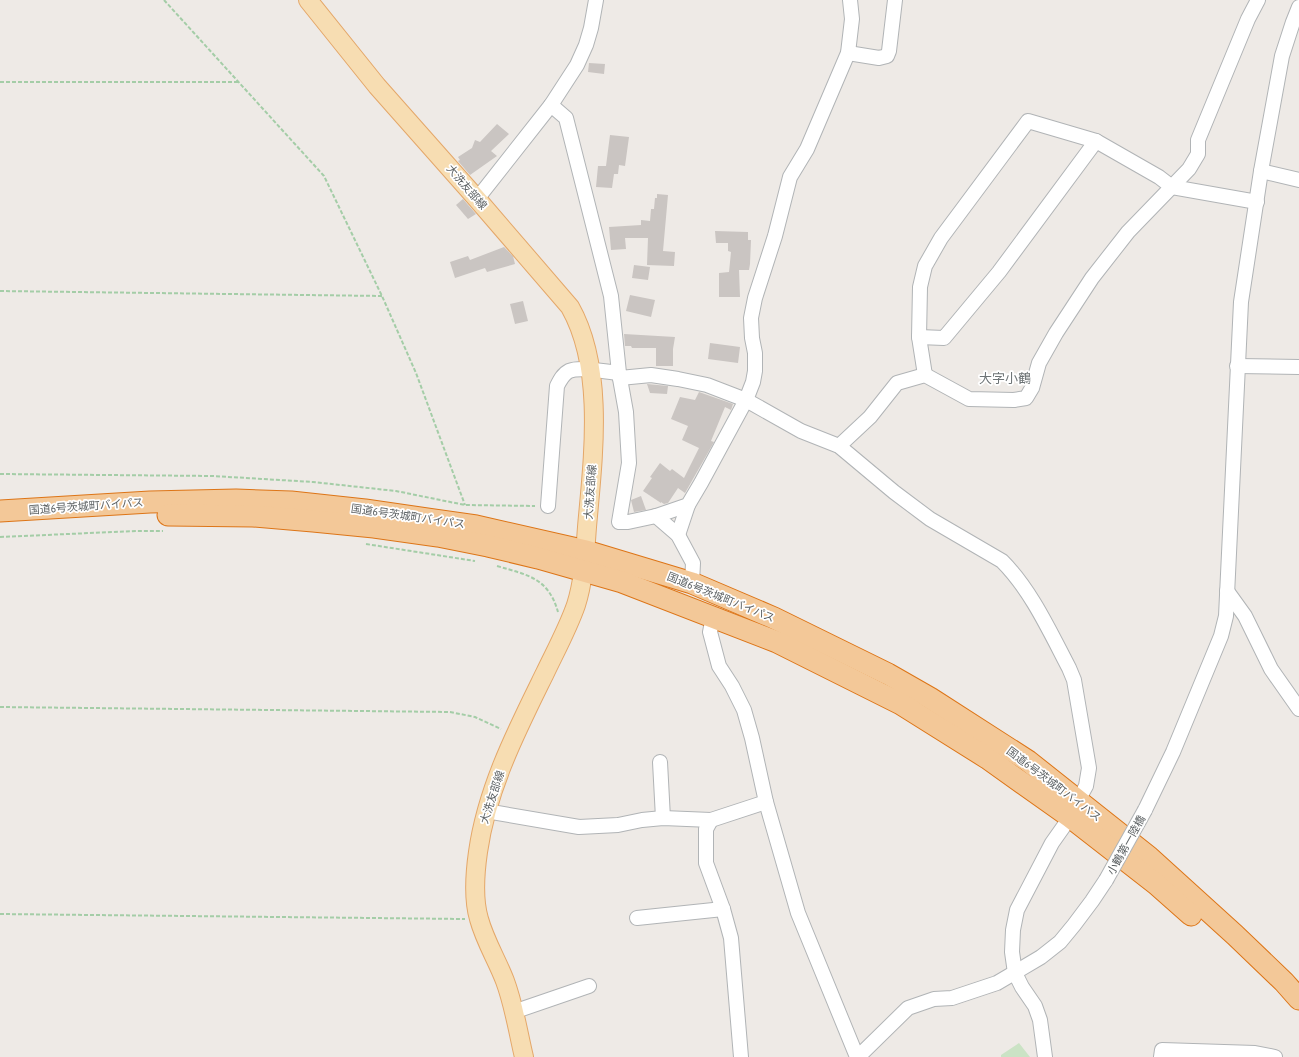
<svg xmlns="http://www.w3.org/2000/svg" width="1299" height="1057" font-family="'Asap Condensed','Noto Sans JP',sans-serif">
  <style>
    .green { fill: #cbe3c5 }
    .building { fill: #cac5c2 }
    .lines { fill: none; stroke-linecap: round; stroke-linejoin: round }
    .minor-casing { stroke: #b1b4b6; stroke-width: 16 }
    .major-casing { stroke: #e4a769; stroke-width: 20 }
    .highway-casing { stroke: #dd7517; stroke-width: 23 }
    .path { stroke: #a4cda7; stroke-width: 2; stroke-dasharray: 4 2; stroke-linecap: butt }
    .minor { stroke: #fff; stroke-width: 14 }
    .major { stroke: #f7ddb2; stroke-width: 18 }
    .highway { stroke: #f3c898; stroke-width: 21 }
    .minor-bridge-casing { stroke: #b1b4b6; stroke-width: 16; stroke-linecap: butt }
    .minor-bridge { stroke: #fff; stroke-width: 14 }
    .labels { text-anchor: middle; stroke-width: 3.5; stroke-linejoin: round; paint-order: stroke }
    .street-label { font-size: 11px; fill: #5d6264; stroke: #fff }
    .quarter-label { font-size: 13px; fill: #6e7476; stroke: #fff }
  </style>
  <rect width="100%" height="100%" fill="#eeeae6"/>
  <!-- green -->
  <path class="green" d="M1019 1043 1030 1057H1001V1055Z"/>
  <!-- building -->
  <g class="building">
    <path d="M589 63 605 64 604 74 588 72Z"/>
    <path d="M497 124 509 134 491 151 497 156 470 175 458 161 460 160 458 157 472 148 475 140 480 142Z"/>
    <path d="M610 135 629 137 625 166 619 165 618 174H614L612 188 596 187 598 166H606Z"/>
    <path d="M657 194 668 195 663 251 675 252 674 266 647 265 648 238H625L626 249 611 250 609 227 641 225V220L650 221 651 209H654L655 198H657Z"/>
    <path d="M463 199 476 214 468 219 456 205Z"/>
    <path d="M715 231 748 232V240H751L750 264 749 270H739L740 297H719V273L729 272 731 252 728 251V243H716Z"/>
    <path d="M504 247 513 256 515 264 487 272 485 268 455 278 450 262 468 256 470 260Z"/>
    <path d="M634 265 650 267 648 280 632 278Z"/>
    <path d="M630 295 655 300 651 317 626 311Z"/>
    <path d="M523 301 528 321 515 324 510 304Z"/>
    <path d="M624 334 675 337 673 349V366H656V348H632L631 346H625Z"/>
    <path d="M710 343 740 347 738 363 708 359Z"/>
    <path d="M647 384 668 386 667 394 650 393Z"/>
    <path d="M699 392 733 404 731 410 725 407 711 441 714 442 685 493 678 488 668 503 664 504 661 502V503L643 491 652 478 650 477 660 463 670 471 672 469 684 478 699 448 682 440 688 426 671 419 680 397 695 400Z"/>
    <path d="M641 496 646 510 634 512 631 500Z"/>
  </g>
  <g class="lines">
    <defs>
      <g id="minor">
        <path d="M848 53 879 58 887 56 889 51 895 0"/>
        <path d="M551 105 566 118 611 296 619 373 626 412 629 463 619 522H628L656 516 688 505 701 483 746 400 753 382 755 371V353L752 338 751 318 755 298 775 236 790 177 807 149 848 53 852 19 850 0"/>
        <path d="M1261 171 1299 180"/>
        <path d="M477 199 551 105 577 65 586 45 591 28 596 0"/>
        <path d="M919 337 944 338 999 272 1096 141"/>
        <path d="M1237 366 1299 367"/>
        <path d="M925 375 919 337 920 287 925 266 941 238 1028 121 1096 141 1159 177 1172 187 1257 202"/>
        <path d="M620 378 651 375 678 379 707 385 746 400 801 431 839 446 894 492 930 519 1002 561C1031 590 1050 632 1069 668L1074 680 1089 768 1086 786 1064 826 1052 843 1017 910 1013 930 1012 952 1015 973 1022 987 1035 1006 1040 1020 1045 1057"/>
        <path d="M839 446 870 417 897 383 925 375 969 399 1014 400 1026 398 1032 388 1039 363 1056 333 1092 278 1128 232 1189 169 1198 154V140L1248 19 1258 0"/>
        <path d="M548 506 557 386C560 380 563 374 569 371 581 366 606 372 619 373"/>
        <path d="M656 516 678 535 693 563 692 583"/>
        <path d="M678 535 688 505"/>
        <path d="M1227 591 1245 616 1271 669 1299 709"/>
        <path d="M713 617 710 632 719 666 732 686 744 710 752 738 766 802 798 913 857 1057"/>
        <path d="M660 762 663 818"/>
        <path d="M1145 810 1173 752 1221 636 1226 616 1241 302 1261 171 1282 56 1293 22 1299 7"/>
        <path d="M486 811 579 827 618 825 642 820 663 818 711 820 766 802"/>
        <path d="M711 820 706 829V863L723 909 731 938 741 1057"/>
        <path d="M637 918 723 909"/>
        <path d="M513 1012 589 986"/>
        <path d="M858 1057 908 1008 934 999 952 998 997 983 1041 957 1060 942 1074 925 1092 901 1106 880"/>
        <path d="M1161 1057 1162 1050 1255 1053 1275 1057"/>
      </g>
      <path id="major" d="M308 0 377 86 477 199 570 307C605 369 593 458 587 527 585 553 584 580 576 605 568 628 556 650 545 673 517 730 487 788 478 852 475 873 473 899 479 919 485 941 497 960 505 981 514 1005 518 1032 524 1057"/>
      <g id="highway">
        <path d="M0 511 150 502 236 500 291 502 365 510 476 526 586 551 692 583 774 618 888 674 930 698 1028 761 1149 857 1235 935 1284 982 1299 999"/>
        <path d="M168 515 253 516 313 521 374 527 438 536 488 546 538 558 622 582 777 642 901 704 987 758 1070 817 1156 884 1191 915"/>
      </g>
    </defs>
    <!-- minor casing -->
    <use href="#minor" class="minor-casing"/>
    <!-- major casing -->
    <use href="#major" class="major-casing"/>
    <!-- highway casing -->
    <use href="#highway" class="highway-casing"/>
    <!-- path -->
    <g class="path">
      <path d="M164 0 324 176 382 296 416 373 465 505"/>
      <path d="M0 82H239"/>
      <path d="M0 291 382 296"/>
      <path d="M0 474 213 476 313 482 396 491 465 505 535 506"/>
      <path d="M0 537 136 531H163"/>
      <path d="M366 544 475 561"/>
      <path d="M497 566C527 575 548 577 558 612"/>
      <path d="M0 707 450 712 475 717 501 729"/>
      <path d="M0 914 465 919"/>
    </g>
    <!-- minor -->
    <use href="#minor" class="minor"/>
    <!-- major -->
    <use href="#major" class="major"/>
    <!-- highway -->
    <use href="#highway" class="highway"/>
    <defs>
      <path id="minor-bridge" d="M1106 880 1145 810"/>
    </defs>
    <!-- minor-bridge casing -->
    <use href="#minor-bridge" class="minor-bridge-casing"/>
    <!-- minor-bridge -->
    <use href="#minor-bridge" class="minor-bridge"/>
  </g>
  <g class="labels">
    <!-- street labels -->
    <g class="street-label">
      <text transform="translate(467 187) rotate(49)" y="4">大洗友部線</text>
      <text transform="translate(590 492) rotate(-86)" y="4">大洗友部線</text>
      <text transform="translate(86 506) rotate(-4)" y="4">国道6号茨城町バイパス</text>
      <text transform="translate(408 516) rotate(8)" y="4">国道6号茨城町バイパス</text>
      <text transform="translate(721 597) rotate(22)" y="4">国道6号茨城町バイパス</text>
      <text transform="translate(1054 784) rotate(37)" y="4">国道6号茨城町バイパス</text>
      <text transform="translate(492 797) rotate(-72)" y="4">大洗友部線</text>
      <text transform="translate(1126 845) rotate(-61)" y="4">小鶴第一陸橋</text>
    </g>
    <!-- quarter labels -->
    <g class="quarter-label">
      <text x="1005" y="383">大字小鶴</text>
    </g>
  </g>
</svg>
